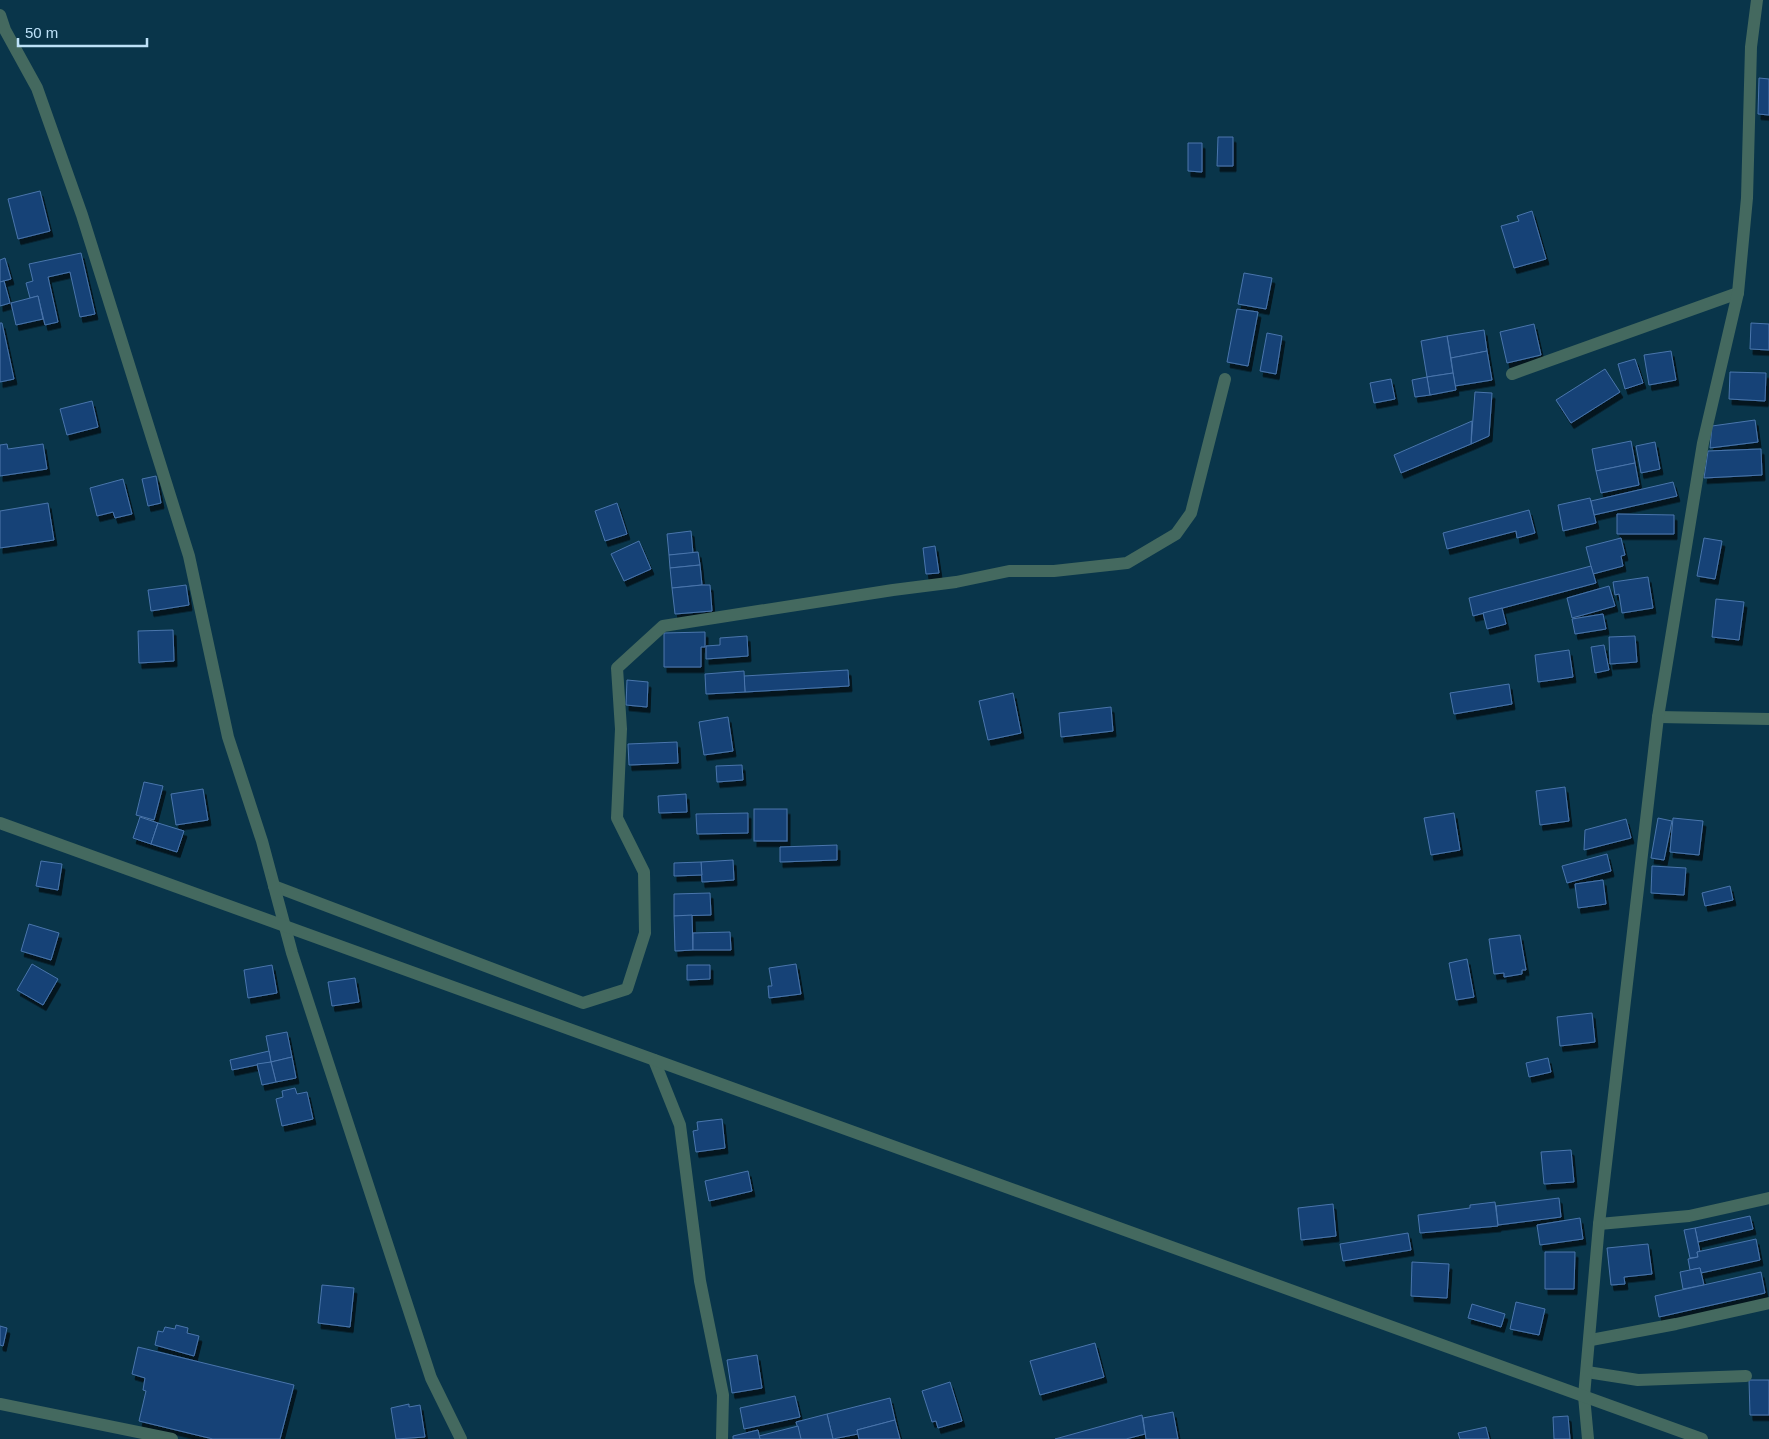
<svg xmlns="http://www.w3.org/2000/svg" width="1769" height="1439" font-family="Helvetica,sans-serif">
  <style>
    .building { fill: #164377; stroke: #4a75ac; filter: url(#shadow) }
    .lines { fill: none; stroke-linecap: round; stroke-linejoin: round }
    .minor { stroke: #44695f; stroke-width: 12 }
    .tertiary { stroke: #44695f; stroke-width: 12 }
  </style>
  <defs>
    <filter id="shadow"><feDropShadow dx="3" dy="5.5" stdDeviation="0" flood-color="#0009"/></filter>
  </defs>
  <rect width="100%" height="100%" fill="#09354a"/>
  <!-- building -->
  <g class="building">
    <path d="M1759 78 1769 79V115L1758 114Z"/>
    <path d="M1218 137H1233V166H1217Z"/>
    <path d="M1188 143H1202V172L1188 171Z"/>
    <path d="M40 191 50 231 18 239 8 199Z"/>
    <path d="M1532 211 1546 259 1514 268 1501 226 1519 221 1517 216Z"/>
    <path d="M81 253 95 314 80 317 70 272 48 277 58 322 45 325 38 296 30 298 26 283 33 281 29 264Z"/>
    <path d="M5 258 11 279 0 282V260Z"/>
    <path d="M1244 273 1272 278 1266 309 1238 304Z"/>
    <path d="M4 281 10 303 0 306V282Z"/>
    <path d="M38 296 43 319 16 325 11 303Z"/>
    <path d="M1237 309 1258 312 1248 366 1227 362Z"/>
    <path d="M0 323H2L14 379 0 382Z"/>
    <path d="M1751 323 1769 324V350L1750 349Z"/>
    <path d="M1534 324 1541 355 1507 363 1500 332Z"/>
    <path d="M1484 330 1487 351 1451 358 1447 336Z"/>
    <path d="M1267 333 1282 336 1276 374 1260 371Z"/>
    <path d="M1447 336 1453 373 1427 377 1421 341Z"/>
    <path d="M1487 351 1492 380 1455 386 1451 358Z"/>
    <path d="M1671 351 1676 380 1649 385 1644 355Z"/>
    <path d="M1635 359 1643 383 1625 389 1618 364Z"/>
    <path d="M1605 369 1620 392 1571 423 1556 400Z"/>
    <path d="M1730 372 1766 373 1765 401 1729 399Z"/>
    <path d="M1453 373 1456 390 1430 395 1427 377Z"/>
    <path d="M1427 377 1430 395 1415 397 1412 380Z"/>
    <path d="M1391 379 1395 399 1374 403 1370 383Z"/>
    <path d="M1475 392 1492 393 1489 436 1471 444Z"/>
    <path d="M92 401 98 427 67 435 60 409Z"/>
    <path d="M1755 420 1758 442 1710 448 1712 426Z"/>
    <path d="M1472 421 1471 444 1401 473 1394 455Z"/>
    <path d="M1631 441 1635 463 1596 471 1592 449Z"/>
    <path d="M1655 442 1660 469 1641 473 1636 446Z"/>
    <path d="M7 444 8 449 43 444 47 469 0 476V445Z"/>
    <path d="M1761 449 1762 475 1704 478 1708 451Z"/>
    <path d="M1635 463 1639 485 1601 493 1596 471Z"/>
    <path d="M156 476 161 503 148 506 142 479Z"/>
    <path d="M123 479 132 514 115 518 113 512 97 516 90 488Z"/>
    <path d="M1673 482 1677 496 1594 515 1591 501Z"/>
    <path d="M1590 498 1596 523 1563 531 1558 505Z"/>
    <path d="M48 503 54 540 0 548V511Z"/>
    <path d="M617 503 627 534 605 541 595 511Z"/>
    <path d="M1529 510 1535 533 1517 538 1516 531 1447 549 1443 533Z"/>
    <path d="M1617 514 1674 515V534H1617Z"/>
    <path d="M691 531 693 553 669 555 667 534Z"/>
    <path d="M1621 538 1625 555 1621 556 1623 566 1593 574 1586 547Z"/>
    <path d="M1704 538 1722 541 1715 579 1697 576Z"/>
    <path d="M639 541 651 569 624 581 611 554Z"/>
    <path d="M935 546 939 573 926 574 923 548Z"/>
    <path d="M698 552 700 565 670 568 669 555Z"/>
    <path d="M700 565 702 585 672 588 670 568Z"/>
    <path d="M1591 566 1596 583 1473 616 1469 598Z"/>
    <path d="M1648 577 1653 608 1622 613 1619 594 1615 595 1613 582Z"/>
    <path d="M186 585 189 605 151 611 148 590Z"/>
    <path d="M702 585H710L712 611 675 614 672 588Z"/>
    <path d="M1609 586 1615 606 1572 618 1567 598Z"/>
    <path d="M1716 599 1744 602 1739 640 1712 637Z"/>
    <path d="M1502 608 1506 624 1487 629 1483 613Z"/>
    <path d="M1603 614 1606 629 1575 634 1572 619Z"/>
    <path d="M173 630 174 661 139 663 138 631Z"/>
    <path d="M705 632V647H701V667H664V633Z"/>
    <path d="M747 636 748 656 706 659V646L720 645V638Z"/>
    <path d="M1635 636 1637 662 1610 664 1609 637Z"/>
    <path d="M1604 645 1609 670 1595 673 1591 647Z"/>
    <path d="M1569 650 1573 677 1538 682 1535 655Z"/>
    <path d="M848 670 849 686 745 692 744 676Z"/>
    <path d="M744 671 745 692 706 694 705 674Z"/>
    <path d="M627 680 648 682 647 707 626 705Z"/>
    <path d="M1509 684 1512 704 1454 714 1450 693Z"/>
    <path d="M1013 693 1021 733 988 740 979 701Z"/>
    <path d="M1111 707 1113 731 1061 737 1059 713Z"/>
    <path d="M728 717 733 751 704 755 699 722Z"/>
    <path d="M677 742 678 763 629 765 628 744Z"/>
    <path d="M742 765 743 780 717 782 716 766Z"/>
    <path d="M144 782 163 786 154 820 136 815Z"/>
    <path d="M1565 787 1569 821 1540 825 1536 791Z"/>
    <path d="M203 789 208 820 176 825 171 794Z"/>
    <path d="M686 794 687 812 659 813 658 796Z"/>
    <rect x="754" y="809" width="33" height="32"/>
    <path d="M748 813V833L697 834 696 814Z"/>
    <path d="M1454 813 1460 850 1431 855 1424 818Z"/>
    <path d="M140 817 158 823 151 844 133 838Z"/>
    <path d="M1658 818 1672 821 1664 860 1651 858Z"/>
    <path d="M1673 818 1703 821 1699 855 1670 852Z"/>
    <path d="M1626 819 1631 838 1584 850 1585 830Z"/>
    <path d="M158 823 184 831 177 852 151 844Z"/>
    <path d="M837 845V860L780 862V847Z"/>
    <path d="M1607 854 1611 871 1567 883 1562 866Z"/>
    <path d="M733 860 734 880 702 882 701 862Z"/>
    <path d="M41 861 62 864 58 890 36 886Z"/>
    <path d="M701 862 702 875 674 876V863Z"/>
    <path d="M1652 866 1686 868 1684 895 1651 893Z"/>
    <path d="M1603 880 1606 904 1578 908 1575 884Z"/>
    <path d="M1730 886 1733 900 1705 906 1702 893Z"/>
    <path d="M710 893 711 915 674 916V894Z"/>
    <path d="M692 915 693 950 675 951 674 916Z"/>
    <path d="M29 924 59 933 51 960 21 951Z"/>
    <path d="M730 932 731 950H693V933Z"/>
    <path d="M1520 935 1526 970H1522V974L1504 977V973L1494 974 1489 939Z"/>
    <path d="M1467 959 1474 997 1456 1000 1449 963Z"/>
    <path d="M32 964 58 979 43 1005 17 990Z"/>
    <path d="M796 964 801 994 769 998 768 986H772L769 968Z"/>
    <path d="M272 965 277 993 248 998 244 970Z"/>
    <path d="M687 965H710V979L687 980Z"/>
    <path d="M355 978 359 1002 332 1006 328 982Z"/>
    <path d="M1592 1013 1595 1042 1560 1046 1557 1017Z"/>
    <path d="M287 1032 292 1057 271 1062 266 1036Z"/>
    <path d="M269 1051 271 1062 232 1070 230 1060Z"/>
    <path d="M292 1057 296 1078 276 1082 271 1062Z"/>
    <path d="M1548 1058 1551 1072 1529 1077 1526 1063Z"/>
    <path d="M271 1062 276 1082 262 1085 257 1064Z"/>
    <path d="M295 1088 297 1094 307 1092 313 1119 282 1126 276 1099 283 1097 282 1091Z"/>
    <path d="M722 1119 725 1148 696 1152 693 1131 698 1130 697 1122Z"/>
    <path d="M1571 1150 1574 1182 1544 1184 1541 1152Z"/>
    <path d="M748 1171 752 1191 709 1201 705 1181Z"/>
    <path d="M1559 1198 1561 1217 1498 1225 1496 1206Z"/>
    <path d="M1495 1202 1498 1226 1420 1233 1418 1215 1470 1208V1205Z"/>
    <path d="M1333 1204 1336 1236 1301 1240 1298 1208Z"/>
    <path d="M1750 1216 1753 1229 1698 1242 1695 1228Z"/>
    <path d="M1580 1218 1583 1239 1540 1245 1537 1225Z"/>
    <path d="M1695 1228 1700 1252H1697L1698 1257 1690 1258 1684 1230Z"/>
    <path d="M1408 1233 1411 1250 1343 1261 1340 1244Z"/>
    <path d="M1756 1239 1760 1260 1701 1273 1700 1268 1690 1270 1688 1259 1698 1257 1697 1252Z"/>
    <path d="M1648 1244 1652 1274 1624 1277 1625 1284 1611 1285 1607 1248Z"/>
    <path d="M1545 1252H1575L1574 1289H1545Z"/>
    <path d="M1412 1262 1449 1264 1447 1298 1411 1296Z"/>
    <path d="M1700 1268 1704 1285 1683 1289 1680 1272Z"/>
    <path d="M1761 1272 1765 1293 1659 1317 1655 1296Z"/>
    <path d="M322 1285 354 1288 350 1327 318 1323Z"/>
    <path d="M1516 1302 1545 1309 1539 1335 1510 1329Z"/>
    <path d="M1472 1304 1505 1314 1501 1327 1468 1318Z"/>
    <path d="M176 1325 188 1328 187 1333 199 1336 194 1356 155 1345 158 1331 163 1332 165 1327 175 1329Z"/>
    <path d="M0 1326 7 1328 3 1346 0 1345Z"/>
    <path d="M1095 1343 1104 1377 1040 1395 1030 1361Z"/>
    <path d="M138 1347 294 1385 280 1439H213L139 1421 146 1391 143 1390 145 1378 132 1374Z"/>
    <path d="M757 1355 762 1388 732 1393 727 1360Z"/>
    <path d="M1749 1380H1769V1415H1750Z"/>
    <path d="M950 1382 962 1421 938 1428 936 1421 932 1422 922 1391Z"/>
    <path d="M795 1396 800 1417 744 1429 740 1408Z"/>
    <path d="M890 1398 895 1420 857 1430 858 1434 833 1439 827 1414Z"/>
    <path d="M409 1404V1407L420 1405 425 1437 396 1439 391 1408Z"/>
    <path d="M1173 1412 1178 1439H1146L1143 1418Z"/>
    <path d="M827 1414 833 1439H801L796 1422Z"/>
    <path d="M1142 1415 1145 1434 1126 1439H1055Z"/>
    <path d="M1568 1416 1570 1439H1554L1553 1417Z"/>
    <path d="M895 1420 900 1439H859L857 1430Z"/>
    <path d="M798 1426 801 1439H760L759 1436Z"/>
    <path d="M1486 1427 1489 1439H1460L1458 1433Z"/>
    <path d="M758 1430 760 1439H733V1436Z"/>
  </g>
  <g class="lines">
    <!-- minor -->
    <g class="minor">
      <path d="M1512 374 1738 293"/>
      <path d="M1658 717 1769 719"/>
      <path d="M274 886 583 1003 627 989 645 933 644 872 617 818 621 729 617 668 663 626 893 590 956 582 1009 571H1054L1127 563 1176 534 1191 513 1225 379"/>
      <path d="M654 1060 680 1125 700 1281 723 1395 722 1439"/>
      <path d="M1599 1224 1689 1216 1769 1198"/>
      <path d="M1591 1340 1676 1324 1769 1303"/>
      <path d="M1587 1372 1638 1380 1746 1376"/>
      <path d="M0 1404 172 1439"/>
      <path d="M1588 1439 1584 1396 1599 1224 1658 717 1703 443 1738 293 1747 198 1751 47 1757 0"/>
    </g>
    <!-- tertiary -->
    <g class="tertiary">
      <path d="M0 15 5 30 37 88 82 215 189 556 228 737 262 841 292 953 431 1378 461 1439"/>
      <path d="M0 823 1702 1439"/>
    </g>
  </g>
  <!-- scale -->
  <path d="M18 38v8h129v-8" fill="none" stroke="#bde1f8" stroke-width="2.5"/>
  <text x="25" y="38" font-size="15" fill="#bde1f8" stroke="#09354a" stroke-width="4" paint-order="stroke">50 m</text>
</svg>
